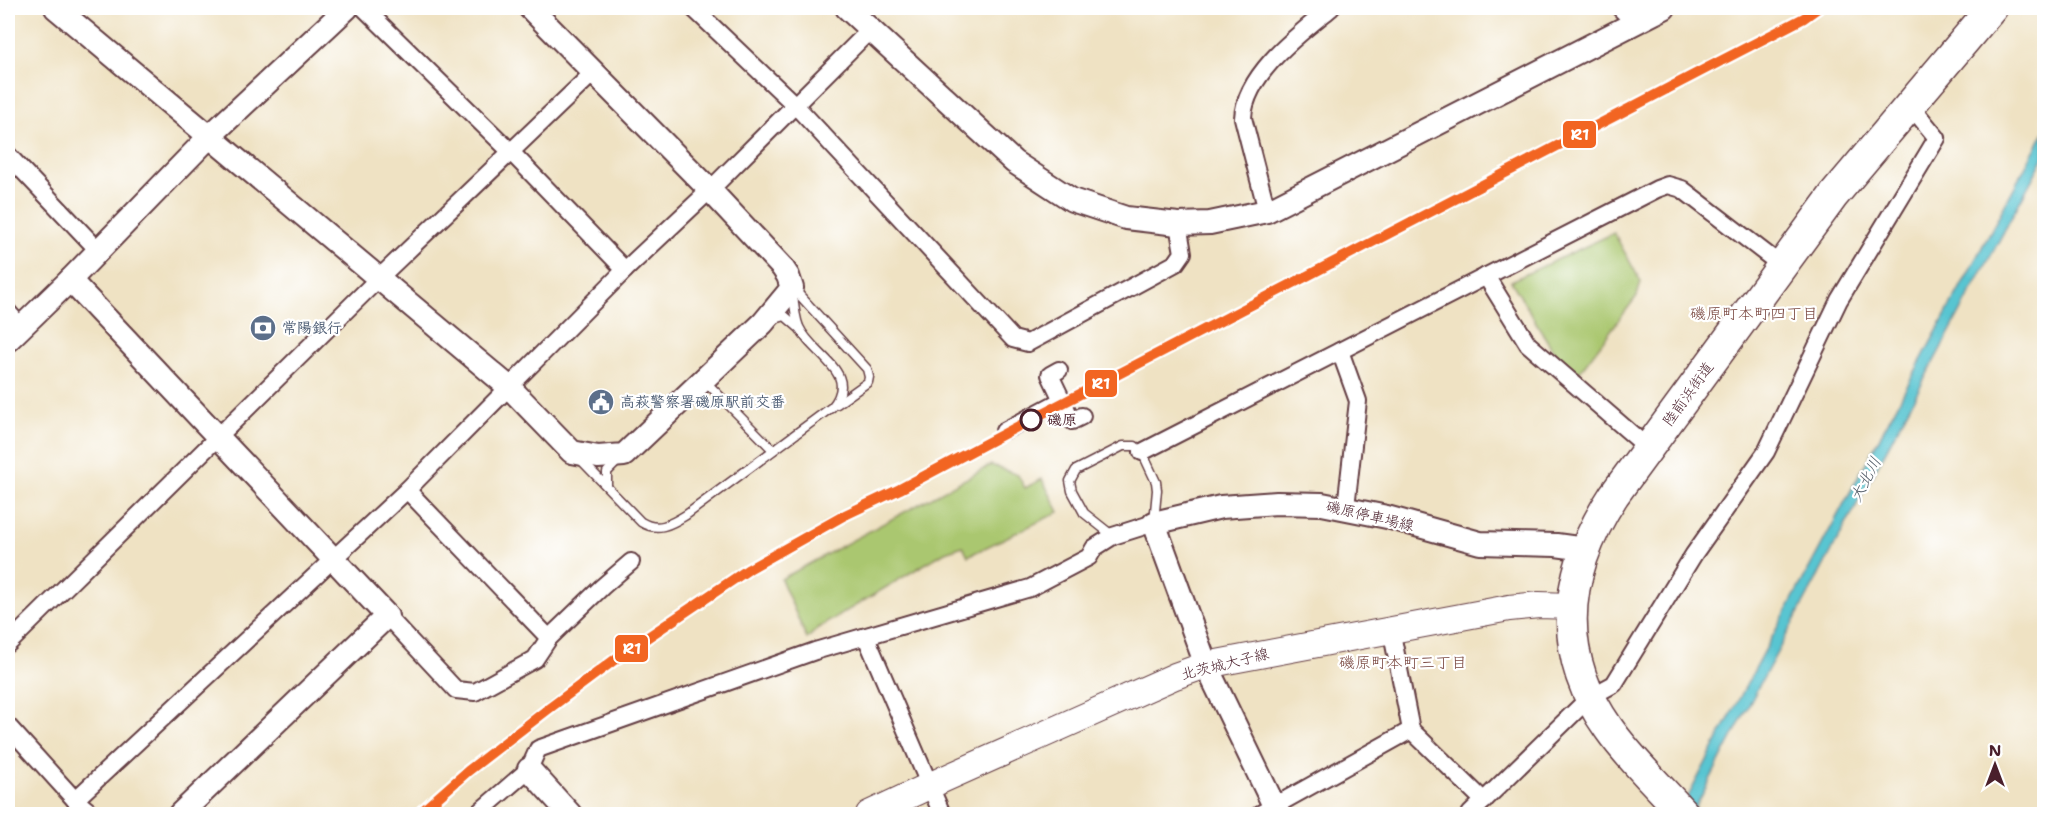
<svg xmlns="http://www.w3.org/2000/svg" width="2052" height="822" font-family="'Shantell Sans','Klee One',sans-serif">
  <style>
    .green { fill: #aac76f; stroke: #7a734d; stroke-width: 1.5 }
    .water { fill: #59c5d1; stroke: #52727e; stroke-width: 1.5 }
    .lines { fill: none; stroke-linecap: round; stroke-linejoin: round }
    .lane-casing { stroke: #633c42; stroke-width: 11 }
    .street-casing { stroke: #633c42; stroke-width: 20 }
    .secondary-casing { stroke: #633c42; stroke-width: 26 }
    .primary-casing { stroke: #633c42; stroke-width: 28 }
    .highway-casing { stroke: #633c42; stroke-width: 33 }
    .lane { stroke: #fff; stroke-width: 8 }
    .street { stroke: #fff; stroke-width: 16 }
    .secondary { stroke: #fff; stroke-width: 22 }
    .primary { stroke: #fff; stroke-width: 26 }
    .highway { stroke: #fff; stroke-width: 30 }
    .rail-1-casing { stroke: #fff; stroke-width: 15 }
    .rail-1 { stroke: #f26522; stroke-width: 10 }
    .stop-dot { fill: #fff; stroke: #4a1f2b; stroke-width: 3 }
    .labels { text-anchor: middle; stroke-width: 4.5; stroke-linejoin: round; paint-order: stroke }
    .service-label { font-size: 15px; font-weight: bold; fill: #4e5e75; stroke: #fff; text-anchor: start }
    .street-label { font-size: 15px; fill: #4a1f2b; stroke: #fff }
    .stop-label { font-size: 15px; font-weight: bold; fill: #4a1f2b; stroke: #fff; text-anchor: start }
    .neighbourhood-label { font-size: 16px; fill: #7b4942; stroke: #fff }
    .water-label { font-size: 16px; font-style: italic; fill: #4f5965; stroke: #fff }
    .line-badge { stroke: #fff; stroke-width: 2 }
    .badge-label { font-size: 16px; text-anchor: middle; font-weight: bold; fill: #fff }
  </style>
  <rect width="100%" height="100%" fill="#fff"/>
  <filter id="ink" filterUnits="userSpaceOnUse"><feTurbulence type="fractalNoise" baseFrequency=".0167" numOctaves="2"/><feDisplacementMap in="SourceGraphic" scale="12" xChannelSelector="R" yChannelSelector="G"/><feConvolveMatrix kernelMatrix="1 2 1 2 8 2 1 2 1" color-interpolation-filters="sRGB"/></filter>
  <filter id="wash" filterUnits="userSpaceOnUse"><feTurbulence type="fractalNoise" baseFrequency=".008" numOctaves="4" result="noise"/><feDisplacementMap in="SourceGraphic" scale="24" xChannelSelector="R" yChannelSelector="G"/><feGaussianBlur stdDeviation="1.35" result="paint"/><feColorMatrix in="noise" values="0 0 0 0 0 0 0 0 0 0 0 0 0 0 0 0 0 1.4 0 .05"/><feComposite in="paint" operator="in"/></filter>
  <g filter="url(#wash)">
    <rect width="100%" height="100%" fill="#efe2c3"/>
    <!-- green -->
    <g class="green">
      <path d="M1614 233 1641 282 1637 296 1572 382 1511 281Z"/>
      <path d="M991 465 1018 475 1025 488 1042 479 1059 512 968 556 963 546 945 552 818 628 807 639 781 579Z"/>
    </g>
    <!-- water -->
    <path class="water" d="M2044 132V157L1759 686 1692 814H1679L1749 680Z"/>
  </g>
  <g filter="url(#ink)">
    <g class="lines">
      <defs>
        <g id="lane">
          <path d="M793 288 867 369 869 377 868 382 837 404"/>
          <path d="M772 320 785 316 799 328"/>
          <path d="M704 380 773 450"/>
          <path d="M579 458 641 522C657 532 670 525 686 515L832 407C861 372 812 356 799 327 795 317 794 305 793 294"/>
          <path d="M607 486V472L618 461"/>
          <path d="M1113 536 1084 513 1072 491 1070 481 1076 470 1123 446H1135L1142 452 1156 482 1157 490 1154 522"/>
        </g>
        <g id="street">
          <path d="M364 8 510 151 625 270"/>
          <path d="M693 8 795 105 1013 339 1028 343 1176 263 1183 253 1178 224"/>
          <path d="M1620 8 1636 24"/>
          <path d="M8 155 98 250"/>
          <path d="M1267 211 1243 118C1245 74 1299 34 1331 8"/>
          <path d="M1486 276 1528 344 1648 448"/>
          <path d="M8 312 21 327"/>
          <path d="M1340 351 1358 401 1346 507"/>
          <path d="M1059 370 1050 375 1072 421 1082 416"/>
          <path d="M1004 431 1062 400"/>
          <path d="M1142 452 1657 189 1668 185 1682 189 1782 266"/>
          <path d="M407 490 549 638"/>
          <path d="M387 616 456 690 475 692 535 659 549 638 602 587 631 562"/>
          <path d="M1391 629 1411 730 1484 801"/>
          <path d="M866 637 942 814"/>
          <path d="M8 644 379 278 594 72"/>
          <path d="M8 726 75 800 92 814"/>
          <path d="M75 800 407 490 625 270 710 190 871 29"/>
          <path d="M477 814 529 769 538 749 815 651 1030 588 1089 557 1094 548 1113 536 1154 523"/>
          <path d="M1260 814 1411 730"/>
          <path d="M1470 814 1590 697 1614 684 1694 554 1766 452 1839 300 1937 138 1910 105"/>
        </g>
        <g id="secondary">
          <path d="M56 8 510 388 572 452 598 457 624 455 763 323 792 288 788 276 782 267 710 190 530 8"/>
          <path d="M847 8 1014 162 1072 200 1126 218 1178 224 1210 223 1267 211 1664 8"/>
          <path d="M70 280 387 616 180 814"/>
          <path d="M8 340 70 280 209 137 347 8"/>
          <path d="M529 769 570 814"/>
          <path d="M1278 814 1206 665 1154 523 1221 507 1277 503 1322 504 1387 517 1480 543 1556 545 1585 549"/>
        </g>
        <path id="primary" d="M869 814 944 779 1175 676 1206 665 1509 608 1539 605 1571 606"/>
        <path id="highway" d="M1684 814C1660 787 1630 759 1609 729 1554 652 1564 571 1614 495L1834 195 1992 8"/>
      </defs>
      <!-- lane casing -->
      <use href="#lane" class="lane-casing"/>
      <!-- street casing -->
      <use href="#street" class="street-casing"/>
      <!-- secondary casing -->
      <use href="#secondary" class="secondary-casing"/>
      <!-- primary casing -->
      <use href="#primary" class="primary-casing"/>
      <!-- highway casing -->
      <use href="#highway" class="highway-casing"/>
      <!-- lane -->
      <use href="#lane" class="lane"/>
      <!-- street -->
      <use href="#street" class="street"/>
      <!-- secondary -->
      <use href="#secondary" class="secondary"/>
      <!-- primary -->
      <use href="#primary" class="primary"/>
      <!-- highway -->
      <use href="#highway" class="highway"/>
      <defs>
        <path id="rail-1" d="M419 814 468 771 547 710 617 658 749 569 845 515 900 489 1030 420 1711 66 1804 18 1818 8"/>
      </defs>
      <!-- rail-1 casing -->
      <use href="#rail-1" class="rail-1-casing"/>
      <!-- rail-1 -->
      <use href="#rail-1" class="rail-1"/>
    </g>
  </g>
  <!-- icons -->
  <defs>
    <symbol id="bank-disc" viewBox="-11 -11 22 22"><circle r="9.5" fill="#5c6f8a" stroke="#fff"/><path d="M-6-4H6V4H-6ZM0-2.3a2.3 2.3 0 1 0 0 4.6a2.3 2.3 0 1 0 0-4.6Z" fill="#fff"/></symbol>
    <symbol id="civic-disc" viewBox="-11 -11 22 22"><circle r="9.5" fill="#5c6f8a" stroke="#fff"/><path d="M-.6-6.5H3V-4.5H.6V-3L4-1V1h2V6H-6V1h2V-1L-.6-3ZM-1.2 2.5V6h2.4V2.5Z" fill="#fff"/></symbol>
  </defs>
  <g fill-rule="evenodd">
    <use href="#bank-disc" x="248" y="313" width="30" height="30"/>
    <use href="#civic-disc" x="586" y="387" width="30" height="30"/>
  </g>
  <!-- markers -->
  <circle class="stop-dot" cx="1031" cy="420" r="10"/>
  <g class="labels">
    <!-- service labels -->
    <g class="service-label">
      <text x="282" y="333">常陽銀行</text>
      <text x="620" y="407">高萩警察署磯原駅前交番</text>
    </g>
    <!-- street labels -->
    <g class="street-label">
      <text transform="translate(1688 394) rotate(-54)" y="5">陸前浜街道</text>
      <text transform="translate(1370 516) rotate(13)" y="5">磯原停車場線</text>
      <text transform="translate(1225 664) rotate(-14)" y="5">北茨城大子線</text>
    </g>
    <!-- stop labels -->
    <g class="stop-label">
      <text x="1047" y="425">磯原</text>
    </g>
    <!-- neighbourhood labels -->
    <g class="neighbourhood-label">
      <text x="1754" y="319">磯原町本町四丁目</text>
      <text x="1403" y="668">磯原町本町三丁目</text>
    </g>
    <!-- water labels -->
    <g class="water-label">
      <text transform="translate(1865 479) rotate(-62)" y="6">大北川</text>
    </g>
  </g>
  <g class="line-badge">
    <rect x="1562" y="120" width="35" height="29" rx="6" fill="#f26522"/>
    <rect x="1084" y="369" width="34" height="29" rx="6" fill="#f26522"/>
    <rect x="614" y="634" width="35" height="29" rx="6" fill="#f26522"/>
  </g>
  <g class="badge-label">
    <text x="1580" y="140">R1</text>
    <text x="1101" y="389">R1</text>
    <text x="632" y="654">R1</text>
  </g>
  <!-- margin -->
  <rect width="2052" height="822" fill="none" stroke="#fff" stroke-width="30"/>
  <!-- north arrow -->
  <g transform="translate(1995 765)" stroke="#ffffff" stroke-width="4.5" paint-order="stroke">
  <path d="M0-4.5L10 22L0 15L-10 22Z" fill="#4a1f2b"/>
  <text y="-9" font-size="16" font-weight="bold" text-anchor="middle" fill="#4a1f2b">N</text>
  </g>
</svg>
